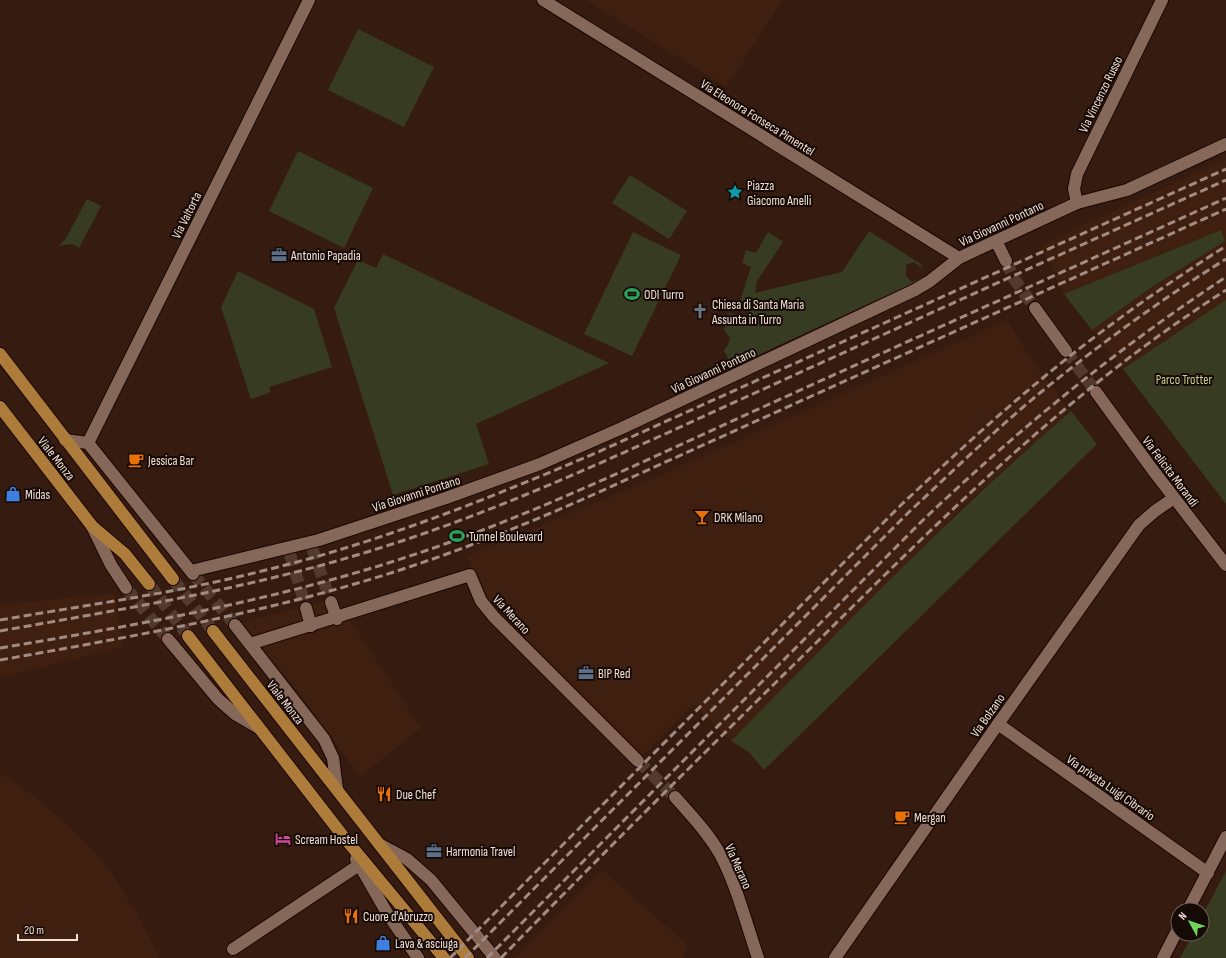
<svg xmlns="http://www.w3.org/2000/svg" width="1226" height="958" font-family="'Sofia Sans Condensed',sans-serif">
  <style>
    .built { fill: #3f1f0f }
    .green { fill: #373b21 }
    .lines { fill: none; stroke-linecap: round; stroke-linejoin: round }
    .street-tunnel { stroke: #523a2e; stroke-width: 12; stroke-dasharray: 12 6; stroke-linecap: butt }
    .primary-tunnel { stroke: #523a2e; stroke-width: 12; stroke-dasharray: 12 6; stroke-linecap: butt }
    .street-casing { stroke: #1c0600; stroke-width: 14 }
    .primary-casing { stroke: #1c0600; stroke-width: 14 }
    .street { stroke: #86685a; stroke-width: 12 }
    .primary { stroke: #ad7b3a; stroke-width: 12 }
    .rail { stroke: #a18b82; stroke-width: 3; stroke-dasharray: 8 4; stroke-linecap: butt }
    .labels { text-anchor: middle; stroke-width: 4; stroke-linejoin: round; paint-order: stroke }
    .street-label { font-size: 13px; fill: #f3e1d9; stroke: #150a05 }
    .poi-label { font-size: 13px; fill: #f3e1d9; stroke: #150a05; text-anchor: start }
    .park-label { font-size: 13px; fill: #c7d18e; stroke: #150a05 }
  </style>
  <rect width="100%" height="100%" fill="#361c10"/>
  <!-- built -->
  <g class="built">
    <path d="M586 0H783L726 87Z"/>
    <path d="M1226 159V300L1123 369 1092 330 1149 289 1225 241 1221 230 1064 294 1041 245Z"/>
    <path d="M1007 320 1040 372 1071 411 1015 459 959 511 731 741 694 704 639 759 484 602 467 556 645 482Z"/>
    <path d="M114 593 123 647 0 678V605Z"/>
    <path d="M336 599 421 728 360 777 291 682 241 623Z"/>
    <path d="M0 773 34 796 78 834 110 870 136 912 160 958H0Z"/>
    <path d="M602 870 687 944 683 958H514Z"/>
  </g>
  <!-- green -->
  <g class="green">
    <path d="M358 29 434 67 404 127 328 90Z"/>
    <path d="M298 151 373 188 344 248 269 211Z"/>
    <path d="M630 175 687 211 669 239 612 203Z"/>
    <path d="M87 199 101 206 79 248 72 244 58 246 65 240Z"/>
    <path d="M1221 230 1225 241 1149 289 1092 330 1064 294Z"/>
    <path d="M869 231 921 264 923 269 914 262 906 265V276L912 282 922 277V279L732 367 724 350 728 345 730 338 724 330 729 313 746 318 750 308 739 304 751 267 742 263 746 250 756 253 768 232 783 242 757 281 755 293 842 272Z"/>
    <path d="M633 232 681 255 632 356 584 334Z"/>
    <path d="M383 254 609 363 476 424 489 464 393 495 334 308 358 260 376 268Z"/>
    <path d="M238 271 314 309 332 367 269 387 271 392 251 399 221 307Z"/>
    <path d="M1226 300V504L1123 369Z"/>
    <path d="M1071 411 1097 444 764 770 749 752 731 741C842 628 951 514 1071 411Z"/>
    <path d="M1226 871V958H1180L1193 934H1202V916Z"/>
  </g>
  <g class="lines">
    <!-- street-tunnel -->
    <g class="street-tunnel">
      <path d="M1006 261 1014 279 1035 308"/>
      <path d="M1066 351 1096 392"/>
      <path d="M312 548 331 602"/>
      <path d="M290 554 306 608"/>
      <path d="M193 574 235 625"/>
      <path d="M126 588 168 639"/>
      <path d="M638 761 675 797"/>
    </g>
    <!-- primary-tunnel -->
    <g class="primary-tunnel">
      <path d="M173 579 213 631"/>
      <path d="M149 584 188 636"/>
    </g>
    <defs>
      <g id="street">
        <path d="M543 0 959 258"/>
        <path d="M1077 203 1074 189 1077 174 1162 0"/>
        <path d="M996 241 1006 261"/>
        <path d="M1035 308 1066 351"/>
        <path d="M1096 392 1152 469 1226 565"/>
        <path d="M65 440 88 443 193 574"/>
        <path d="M88 443 309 0"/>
        <path d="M92 526 111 565 126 588"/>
        <path d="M191 571 319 540 446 498 540 464 622 428 915 290 930 281 959 258 1077 203 1127 190 1226 144"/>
        <path d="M331 602 337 619"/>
        <path d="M306 608 311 626"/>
        <path d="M235 625 324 739 333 758 337 789"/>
        <path d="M168 639 218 699 235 714 259 728"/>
        <path d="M250 644 470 575 481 601 494 617 638 761"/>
        <path d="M998 724 1208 873"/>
        <path d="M675 797C691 815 708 833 720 854 737 886 746 923 758 958"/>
        <path d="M379 844 407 859 431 880 495 958"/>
        <path d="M356 859 387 913 418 958"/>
        <path d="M1188 910 1226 837"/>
        <path d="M233 949 359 865"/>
        <path d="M835 958 998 724 1139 525 1155 511 1174 498"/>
        <path d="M1163 958 1178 929"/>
      </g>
      <g id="primary">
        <path d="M0 354 173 579"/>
        <path d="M0 407 92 526 125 554 149 584"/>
        <path d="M213 631 468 958"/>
        <path d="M188 636 343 836 444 958"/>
      </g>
    </defs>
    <!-- street casing -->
    <use href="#street" class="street-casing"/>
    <!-- primary casing -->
    <use href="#primary" class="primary-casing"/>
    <!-- street -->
    <use href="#street" class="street"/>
    <!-- primary -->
    <use href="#primary" class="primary"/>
    <!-- rail -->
    <g class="rail">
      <path d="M0 620C87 605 176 593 262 571 378 543 488 499 598 452L1226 169"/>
      <path d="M0 631C123 609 247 589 367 552 502 511 629 450 757 392 913 321 1070 250 1226 180"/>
      <path d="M0 648C150 623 299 596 442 545 552 506 657 455 763 407 917 337 1072 268 1226 198"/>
      <path d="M0 660C113 640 226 620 337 589 424 565 506 533 588 497L1226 209"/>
      <path d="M450 958 901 505C948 461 994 418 1044 377 1101 330 1163 286 1226 246"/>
      <path d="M465 958 909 512C955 469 1001 424 1051 384 1107 339 1165 297 1226 259"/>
      <path d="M487 958 919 524C1015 432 1115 350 1226 277"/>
      <path d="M501 958C607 849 715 742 824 635 952 508 1073 388 1226 290"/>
    </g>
  </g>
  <!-- icons -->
  <defs>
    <symbol id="sight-bare" viewBox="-9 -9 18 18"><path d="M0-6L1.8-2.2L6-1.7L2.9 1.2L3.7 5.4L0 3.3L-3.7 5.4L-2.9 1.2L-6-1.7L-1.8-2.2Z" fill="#0f9aa8" stroke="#150a05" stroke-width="2.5" paint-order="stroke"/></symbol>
    <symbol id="office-bare" viewBox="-9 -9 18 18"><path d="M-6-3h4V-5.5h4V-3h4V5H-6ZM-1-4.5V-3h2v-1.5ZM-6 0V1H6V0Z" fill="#5c6f8a" stroke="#150a05" stroke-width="2.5" paint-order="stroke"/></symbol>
    <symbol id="stadium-bare" viewBox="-9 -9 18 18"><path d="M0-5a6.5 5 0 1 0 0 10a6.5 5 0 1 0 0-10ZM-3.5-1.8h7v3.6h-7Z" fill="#2e9e5b" stroke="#150a05" stroke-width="2.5" paint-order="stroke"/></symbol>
    <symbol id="church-bare" viewBox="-9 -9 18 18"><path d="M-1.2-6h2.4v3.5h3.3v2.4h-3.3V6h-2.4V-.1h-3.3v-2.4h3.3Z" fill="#6b7280" stroke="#150a05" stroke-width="2.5" paint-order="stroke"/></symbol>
    <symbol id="cafe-bare" viewBox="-9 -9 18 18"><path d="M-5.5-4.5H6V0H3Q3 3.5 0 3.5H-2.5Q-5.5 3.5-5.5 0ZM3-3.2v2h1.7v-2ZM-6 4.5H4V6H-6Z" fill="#e8710a" stroke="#150a05" stroke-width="2.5" paint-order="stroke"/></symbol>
    <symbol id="shop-bare" viewBox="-9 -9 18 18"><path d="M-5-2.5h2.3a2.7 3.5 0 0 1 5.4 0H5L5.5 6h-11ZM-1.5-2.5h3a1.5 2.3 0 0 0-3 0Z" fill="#3f7fe0" stroke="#150a05" stroke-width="2.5" paint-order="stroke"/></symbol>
    <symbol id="bar-bare" viewBox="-9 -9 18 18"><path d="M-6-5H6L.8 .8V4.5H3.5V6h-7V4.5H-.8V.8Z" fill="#e8710a" stroke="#150a05" stroke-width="2.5" paint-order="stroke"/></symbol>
    <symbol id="restaurant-bare" viewBox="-9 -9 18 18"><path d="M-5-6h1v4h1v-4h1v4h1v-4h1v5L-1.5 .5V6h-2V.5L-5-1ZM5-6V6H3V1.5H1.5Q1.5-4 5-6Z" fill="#e8710a" stroke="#150a05" stroke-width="2.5" paint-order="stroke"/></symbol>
    <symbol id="hotel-bare" viewBox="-9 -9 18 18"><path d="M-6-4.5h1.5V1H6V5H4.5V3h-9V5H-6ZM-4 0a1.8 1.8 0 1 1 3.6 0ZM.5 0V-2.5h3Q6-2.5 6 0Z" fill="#d1479c" stroke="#150a05" stroke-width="2.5" paint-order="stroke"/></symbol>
  </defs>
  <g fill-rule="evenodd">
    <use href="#sight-bare" x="724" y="181" width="22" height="22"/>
    <use href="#office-bare" x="268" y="244" width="22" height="22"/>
    <use href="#stadium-bare" x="621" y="283" width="22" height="22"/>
    <use href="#church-bare" x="689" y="300" width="22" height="22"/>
    <use href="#cafe-bare" x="125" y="449" width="22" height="22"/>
    <use href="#shop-bare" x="2" y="483" width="22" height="22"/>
    <use href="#bar-bare" x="691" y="506" width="22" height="22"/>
    <use href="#stadium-bare" x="446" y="525" width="22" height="22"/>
    <use href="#office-bare" x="575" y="662" width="22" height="22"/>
    <use href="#restaurant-bare" x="373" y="783" width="22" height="22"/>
    <use href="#cafe-bare" x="891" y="806" width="22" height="22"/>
    <use href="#hotel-bare" x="272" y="828" width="22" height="22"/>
    <use href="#office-bare" x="423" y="840" width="22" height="22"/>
    <use href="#restaurant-bare" x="340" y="905" width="22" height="22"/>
    <use href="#shop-bare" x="372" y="932" width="22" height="22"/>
  </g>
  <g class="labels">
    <!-- street labels -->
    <g class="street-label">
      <text transform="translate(1100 94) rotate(-64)" y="5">Via Vincenzo Russo</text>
      <text transform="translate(758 117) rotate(32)" y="5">Via Eleonora Fonseca Pimentel</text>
      <text transform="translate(186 215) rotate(-63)" y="5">Via Valtorta</text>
      <text transform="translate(1001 223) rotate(-25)" y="5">Via Giovanni Pontano</text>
      <text transform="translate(713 370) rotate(-25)" y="5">Via Giovanni Pontano</text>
      <text transform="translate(57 458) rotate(52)" y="5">Viale Monza</text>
      <text transform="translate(1171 471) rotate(53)" y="5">Via Felicita Morandi</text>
      <text transform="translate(416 493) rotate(-18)" y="5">Via Giovanni Pontano</text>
      <text transform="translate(512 614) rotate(47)" y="5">Via Merano</text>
      <text transform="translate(286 702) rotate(52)" y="5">Viale Monza</text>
      <text transform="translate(987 715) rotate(-55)" y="5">Via Bolzano</text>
      <text transform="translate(1111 787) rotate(35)" y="5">Via privata Luigi Cibrario</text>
      <text transform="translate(739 866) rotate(66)" y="5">Via Merano</text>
    </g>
    <!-- poi labels -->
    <g class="poi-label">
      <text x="747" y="190">Piazza<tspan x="747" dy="15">Giacomo Anelli</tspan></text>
      <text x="291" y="260">Antonio Papadia</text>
      <text x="644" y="299">ODI Turro</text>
      <text x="712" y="309">Chiesa di Santa Maria<tspan x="712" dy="15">Assunta in Turro</tspan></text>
      <text x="148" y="465">Jessica Bar</text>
      <text x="25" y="499">Midas</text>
      <text x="714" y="522">DRK Milano</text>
      <text x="469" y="541">Tunnel Boulevard</text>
      <text x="598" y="678">BIP Red</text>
      <text x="396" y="799">Due Chef</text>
      <text x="914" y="822">Mergan</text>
      <text x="295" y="844">Scream Hostel</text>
      <text x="446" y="856">Harmonia Travel</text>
      <text x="363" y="921">Cuore d'Abruzzo</text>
      <text x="395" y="948">Lava &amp; asciuga</text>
    </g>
    <!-- park labels -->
    <g class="park-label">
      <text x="1184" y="384">Parco Trotter</text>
    </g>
  </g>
  <!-- north arrow -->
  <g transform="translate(1190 922) rotate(310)"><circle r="19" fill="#150a05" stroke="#6e605a"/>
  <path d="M0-3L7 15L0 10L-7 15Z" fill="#73d25c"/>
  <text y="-6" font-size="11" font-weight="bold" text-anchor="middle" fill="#f3e1d9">N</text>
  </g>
  <!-- scale -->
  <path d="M18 934v6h59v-6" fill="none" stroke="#f3e1d9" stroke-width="2"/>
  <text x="24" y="934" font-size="12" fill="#f3e1d9" stroke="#150a05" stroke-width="3" paint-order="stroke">20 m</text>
</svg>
